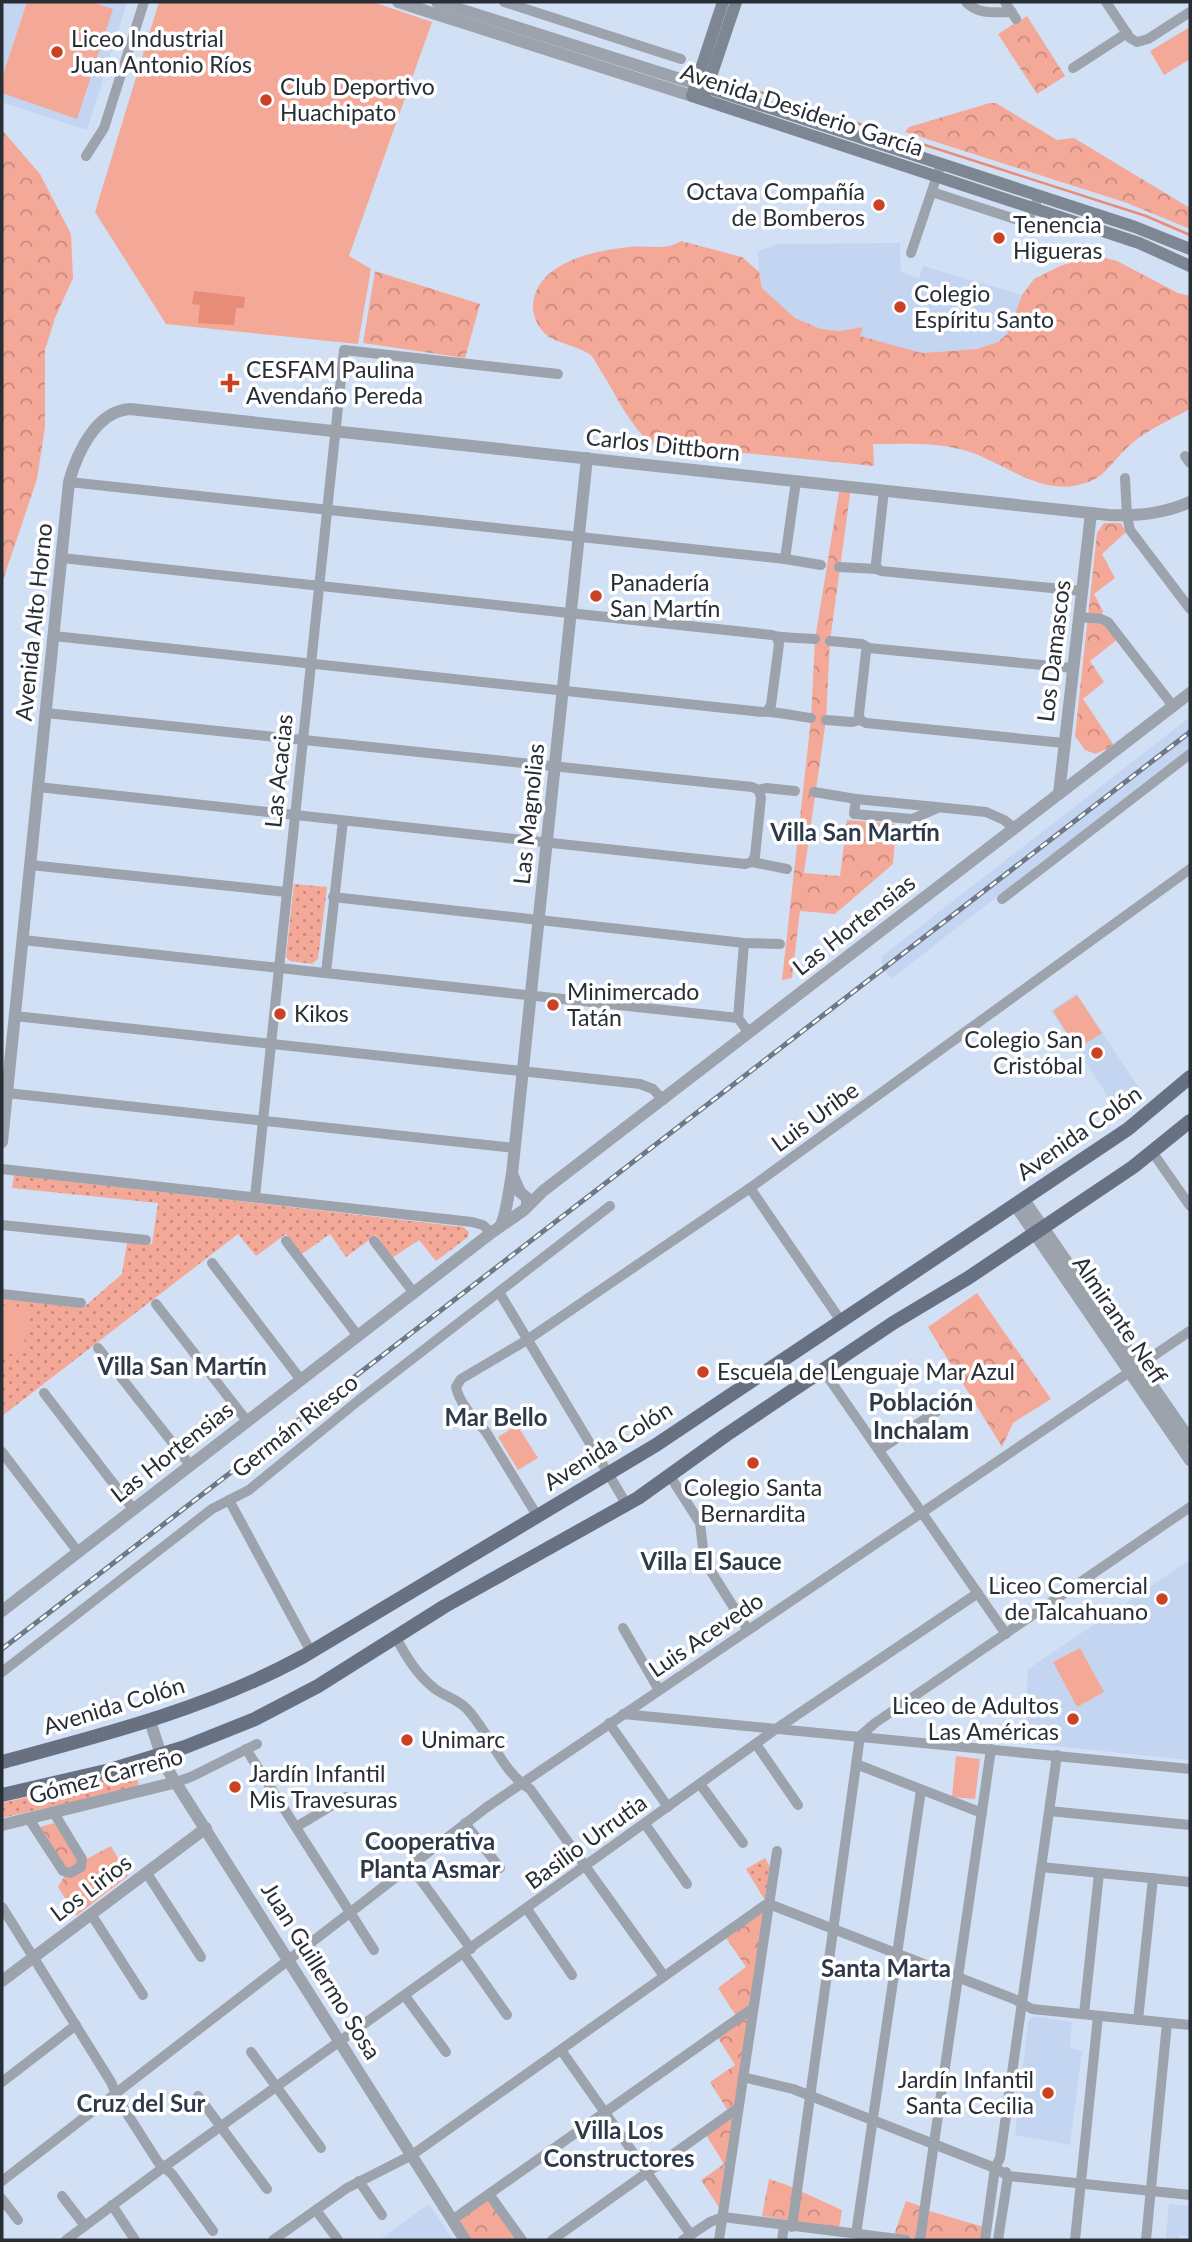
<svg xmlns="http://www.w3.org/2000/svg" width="1192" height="2242" font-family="Lato,sans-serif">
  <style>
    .built { fill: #c3d5f0 }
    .grass { fill: url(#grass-dots) }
    .forest { fill: url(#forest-crowns) }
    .pitch { fill: #f4a998 }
    .water { fill: #e68c77 }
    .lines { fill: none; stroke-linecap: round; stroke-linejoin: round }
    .stream { stroke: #e68c77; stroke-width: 2.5 }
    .minor { stroke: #9da3ac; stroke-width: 10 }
    .tertiary { stroke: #9da3ac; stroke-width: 12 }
    .secondary { stroke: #7d8693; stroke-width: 12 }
    .primary { stroke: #677181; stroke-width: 14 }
    .rail-casing { stroke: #6f7886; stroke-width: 5 }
    .rail { stroke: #fff; stroke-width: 2.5; stroke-dasharray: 8; stroke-linecap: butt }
    .poi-dot { fill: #cb4123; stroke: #fff; stroke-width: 2.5 }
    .labels { text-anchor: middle; stroke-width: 7; stroke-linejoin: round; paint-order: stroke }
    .poi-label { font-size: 23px; fill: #282e36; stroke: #fff; text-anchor: start }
    .street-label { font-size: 23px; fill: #282e36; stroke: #fff }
    .neighbourhood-label { font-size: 24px; font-weight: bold; fill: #2e394a; stroke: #fff }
  </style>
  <defs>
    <pattern id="grass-dots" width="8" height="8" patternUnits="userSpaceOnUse" patternTransform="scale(1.75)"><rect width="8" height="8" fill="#f4a998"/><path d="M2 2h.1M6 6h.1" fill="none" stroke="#c68a7d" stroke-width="1.8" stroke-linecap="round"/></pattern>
    <pattern id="forest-crowns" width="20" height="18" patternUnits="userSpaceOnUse" patternTransform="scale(1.75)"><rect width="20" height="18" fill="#f4a998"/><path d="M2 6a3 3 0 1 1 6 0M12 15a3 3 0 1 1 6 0" fill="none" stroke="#c68a7d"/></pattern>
  </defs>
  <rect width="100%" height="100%" fill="#d2e0f5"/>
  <!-- built -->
  <g class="built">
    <path d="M2 2H127L87 130 2 102Z"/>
    <path d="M900 243 901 272 919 278 923 266 1022 295 1008 333 998 342 977 349 922 353 859 336 862 327 839 331 821 329 795 318 762 288 759 272 758 251 778 244Z"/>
    <path d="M1190 717V748L892 978 883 970 881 957Z"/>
    <path d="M1076 993 1143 1094 1119 1113 1051 1011Z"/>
    <path d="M1190 1560V1760L1024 1743 1028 1669Z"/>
    <path d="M1033 2016 1072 2022 1070 2048 1082 2051 1070 2145 1015 2135 1028 2023Z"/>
    <path d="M429 2204 453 2240H379Z"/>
    <path d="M1169 2204 1190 2206V2237L1179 2235V2239L1166 2238Z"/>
  </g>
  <!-- grass -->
  <g class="grass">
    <path d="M294 884 327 887 318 959 312 964 290 961 286 957Z"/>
    <path d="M14 1175 463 1227 469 1232 468 1237 436 1261 419 1240 392 1258 376 1235 346 1257 330 1234 302 1254 286 1234 256 1256 238 1234 2 1416V1299L83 1308 122 1274 127 1243 152 1244 158 1203 12 1188Z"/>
    <path d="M136 1771 139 1787 2 1818V1803Z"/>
    <path d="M765 1858 772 1870 766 1902 746 1869Z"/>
  </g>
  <!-- forest -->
  <g class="forest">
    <path d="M1027 16 1065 76 1037 94 998 34Z"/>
    <path d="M990 103H996L1057 140 1074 138 1190 208V229L1127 203 905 132 909 127Z"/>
    <path d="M2 130 40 174 71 234 73 278 55 318 45 350V427L37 479 2 583Z"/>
    <path d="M681 241 742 257 759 272 762 288 795 318 821 329 839 331 863 327 860 336 922 353 977 349 998 342 1008 333 1022 295 1034 279 1060 266 1095 255 1117 261 1178 293 1190 296V409C1170 420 1148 429 1130 445 1118 455 1106 475 1091 481 1041 502 1004 459 959 449 931 442 901 444 873 444L874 466 654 444C633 433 614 391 601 371 597 365 594 357 589 354 577 346 561 344 549 337 540 331 532 316 533 305 536 262 596 250 630 247 649 245 666 251 681 241Z"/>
    <path d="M375 271 480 304 465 358 363 343Z"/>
    <path d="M840 486 851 487 830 641 826 720 804 873 840 876 847 820 896 824 893 864 835 914 800 911 792 978 782 980 811 719 815 639Z"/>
    <path d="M1104 523H1121L1126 532 1102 554 1115 578 1094 594 1103 611 1101 617 1090 623 1105 625 1118 639 1090 661 1104 682 1083 699 1113 744 1109 748 1095 754 1085 750 1075 736 1097 533Z"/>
    <path d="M977 1293 1051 1399 1013 1423 1002 1447 928 1327Z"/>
    <path d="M54 1823 81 1862 111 1846 128 1876 76 1916 58 1887 68 1870 40 1827Z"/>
    <path d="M764 1907 752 2006 737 2017 718 1988 746 1967 724 1935Z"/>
    <path d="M752 2011 737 2108 730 2114 710 2082 735 2065 717 2036Z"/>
    <path d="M737 2111 722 2212 701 2180 724 2164 705 2133Z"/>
    <path d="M769 2179 787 2185 842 2210 839 2228 762 2216Z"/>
    <path d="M489 2197 520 2240H468L455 2220Z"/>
    <path d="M906 2201 923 2207 919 2239 894 2235Z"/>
    <path d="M926 2210 984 2227 983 2240H922Z"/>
  </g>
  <!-- pitch -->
  <g class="pitch">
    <path d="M27 2H92L113 9 77 119 2 93V78Z"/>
    <path d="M159 2H373L432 22 349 256 371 269 358 344 166 324 95 212Z"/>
    <path d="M1190 27V59L1164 75 1150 51Z"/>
    <path d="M1077 995 1102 1033 1077 1049 1053 1011Z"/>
    <path d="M2 1305 28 1308 23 1355 2 1353Z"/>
    <path d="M517 1425 538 1458 518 1470 498 1437Z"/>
    <path d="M1080 1648 1104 1692 1077 1707 1053 1662Z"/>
    <path d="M956 1756 980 1759 975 1799 952 1797Z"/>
  </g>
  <!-- water -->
  <path class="water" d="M194 291 245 297 244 308H236L234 325 198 323 200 305 192 304Z"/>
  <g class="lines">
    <!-- stream -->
    <path class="stream" d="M729 82 1146 216 1190 235"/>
    <!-- minor -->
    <g class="minor">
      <path d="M504 2 681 59"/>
      <path d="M966 2C978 15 995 12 1012 12"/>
      <path d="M1005 2 1016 19"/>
      <path d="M1106 2 1130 38 1137 42 1148 39 1190 12"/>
      <path d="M1073 68 1127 33"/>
      <path d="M86 156 104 128 144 2"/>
      <path d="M932 192 1021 221 1029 217 1036 203"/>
      <path d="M911 253 941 164"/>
      <path d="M1185 456 1190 463"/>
      <path d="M1125 478 1127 516 1130 530 1190 609"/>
      <path d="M69 482 785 559 821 565"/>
      <path d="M62 558 772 635C778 638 805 638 815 639"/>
      <path d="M785 559 796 481"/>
      <path d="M839 567 877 569 881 571 1082 591"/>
      <path d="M877 569 876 563 884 490"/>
      <path d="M1079 617 1101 619 1108 622 1173 706"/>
      <path d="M54 636 762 712C769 710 800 717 811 718"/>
      <path d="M830 641 862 644 869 648 1073 668"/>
      <path d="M768 710 771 705 779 644 777 638"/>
      <path d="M46 713 752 787 759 790 766 788 795 791"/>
      <path d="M826 720 852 722 860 720 866 723 1064 743"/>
      <path d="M860 720 859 714 866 652 869 648"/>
      <path d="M38 787 745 864 752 862 787 869"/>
      <path d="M814 792 856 799 986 812 1004 820 1014 828"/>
      <path d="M856 799 854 814 912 819 938 808"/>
      <path d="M752 862 755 856 761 798 759 790"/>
      <path d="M30 865 286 892"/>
      <path d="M333 897 744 943 780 944"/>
      <path d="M1002 899 1190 754"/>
      <path d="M23 940 738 1018 749 1033"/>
      <path d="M326 972 343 821"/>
      <path d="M15 1016 640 1084 653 1089 663 1100"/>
      <path d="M738 1018 744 943"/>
      <path d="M7 1093 514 1148"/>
      <path d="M1153 1153 1190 1206"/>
      <path d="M2 1169 472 1222 483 1225 491 1233"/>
      <path d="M750 1188 841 1321"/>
      <path d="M255 1197 344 350 558 374"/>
      <path d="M2 1225 146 1240"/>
      <path d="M286 1241 358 1336"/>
      <path d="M374 1241 414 1293"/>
      <path d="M212 1263 301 1380"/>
      <path d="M499 1292 627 1505"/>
      <path d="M2 1294 81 1303"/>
      <path d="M156 1304 247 1421"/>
      <path d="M98 1348 190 1465"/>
      <path d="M823 1370 1006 1634"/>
      <path d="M44 1393 133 1509"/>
      <path d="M879 1450 958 1397"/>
      <path d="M2 1452 78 1552"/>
      <path d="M670 1476 700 1523 704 1556 707 1565 748 1630"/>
      <path d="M229 1500 311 1652"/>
      <path d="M538 1517 486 1432C475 1419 460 1405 456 1387L461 1379 527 1340 750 1188 1190 869"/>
      <path d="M623 1628 659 1690"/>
      <path d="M396 1638C407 1657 416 1674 435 1689 446 1697 457 1699 467 1709 490 1734 502 1772 530 1789L664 1976"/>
      <path d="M2 1672 212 1509 249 1490 359 1400 610 1206"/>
      <path d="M623 1714 1190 1769"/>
      <path d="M609 1723 668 1807"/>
      <path d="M756 1744 798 1805"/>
      <path d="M246 1749 374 1950"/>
      <path d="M856 1764 982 1813"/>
      <path d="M177 1782 193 1776 257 1744"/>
      <path d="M700 1784 743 1843"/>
      <path d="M1049 1811 1190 1825"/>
      <path d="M29 1819 63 1871 70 1873 81 1867 82 1859 54 1813"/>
      <path d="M465 1823 500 1868"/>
      <path d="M645 1824 687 1884"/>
      <path d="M296 1827 346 1797"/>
      <path d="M410 1865 471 1949"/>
      <path d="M1041 1867 1190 1882"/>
      <path d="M146 1872 201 1957"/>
      <path d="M2 1907 111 2082 119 2101 158 2162 172 2174 213 2231"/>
      <path d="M527 1909 572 1975"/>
      <path d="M91 1914 143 1995"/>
      <path d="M464 1954 507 2015"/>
      <path d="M405 1996 446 2052"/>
      <path d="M1084 2014 1099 1873"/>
      <path d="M1138 2020 1153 1878"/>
      <path d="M561 2050 691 2235"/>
      <path d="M251 2052 321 2148"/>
      <path d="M743 2077 793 2089 995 2168 1008 2176 1190 2195"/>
      <path d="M2 2082 76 2025"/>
      <path d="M198 2096 267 2189"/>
      <path d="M2 2181 487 1807 1190 1331"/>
      <path d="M359 2181 382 2215"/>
      <path d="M489 2194 522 2240"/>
      <path d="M62 2196 85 2226"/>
      <path d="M2 2199 18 2220"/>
      <path d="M112 2205 135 2240"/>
      <path d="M316 2210 338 2240"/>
      <path d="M452 2220 753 2008"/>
      <path d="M792 2227 860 1736 875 1723 1190 1507"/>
      <path d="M856 2234 921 1790"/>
      <path d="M66 2240 164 2167 776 1729 978 1593"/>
      <path d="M273 2240 347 2188 412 2155 765 1905 769 1904 1014 1999 1032 2009 1190 2025"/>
      <path d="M552 2240 738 2108"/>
      <path d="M683 2240 710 2222 723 2217 906 2240"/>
      <path d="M719 2240 777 1851"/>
      <path d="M782 2240 784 2226"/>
      <path d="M920 2240 991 1749"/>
      <path d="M985 2240 995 2168 1000 2158 1057 1755"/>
      <path d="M998 2240 1008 2176 1006 2172"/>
      <path d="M1075 2240 1098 2016"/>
      <path d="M1146 2240 1167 2023"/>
    </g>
    <!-- tertiary -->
    <g class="tertiary">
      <path d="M398 2 692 96"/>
      <path d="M437 2 696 84"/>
      <path d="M1059 794 1091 513"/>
      <path d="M2 1142 69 482C77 453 96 411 130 409L1109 515C1138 516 1163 514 1190 502"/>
      <path d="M512 1174 520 1192 527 1198V1206"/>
      <path d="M1024 1200 1190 1440"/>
      <path d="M1015 1205 1190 1460"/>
      <path d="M501 1225C507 1212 509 1189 512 1174L587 458"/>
      <path d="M2 1611 491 1233 524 1210 543 1191 1190 693"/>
      <path d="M150 1721 164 1764 465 2240"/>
      <path d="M2 1825 177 1782"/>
      <path d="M2 1981 206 1828"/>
    </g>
    <!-- secondary -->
    <g class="secondary">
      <path d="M723 2 692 96 1139 243 1190 266"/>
      <path d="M696 84 1135 227 1190 249"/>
      <path d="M705 94 736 2"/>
    </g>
    <!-- primary -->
    <g class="primary">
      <path d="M2 1762C106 1734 209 1708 304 1656L656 1445 1128 1129 1190 1077"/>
      <path d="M2 1795 110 1770 185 1747 255 1719 318 1686 445 1606 638 1498 726 1435 893 1323 968 1278 1133 1167 1190 1121"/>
    </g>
    <defs>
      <path id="rail" d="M2 1649 1190 732"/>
    </defs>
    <!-- rail casing -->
    <use href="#rail" class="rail-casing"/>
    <!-- rail -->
    <use href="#rail" class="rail"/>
  </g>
  <!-- markers -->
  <g class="poi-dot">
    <circle cx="57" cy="52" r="7"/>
    <circle cx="266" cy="100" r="7"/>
    <circle cx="879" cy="205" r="7"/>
    <circle cx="999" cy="238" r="7"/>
    <circle cx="900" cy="307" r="7"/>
    <path d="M226.5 372.5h7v7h7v7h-7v7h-7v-7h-7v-7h7z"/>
    <circle cx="596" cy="596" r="7"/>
    <circle cx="553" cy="1005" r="7"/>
    <circle cx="280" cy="1014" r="7"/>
    <circle cx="1097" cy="1053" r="7"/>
    <circle cx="703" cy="1372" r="7"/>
    <circle cx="753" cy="1463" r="7"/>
    <circle cx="1162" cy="1599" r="7"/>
    <circle cx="1073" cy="1719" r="7"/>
    <circle cx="407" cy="1740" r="7"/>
    <circle cx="235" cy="1787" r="7"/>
    <circle cx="1048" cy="2093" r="7"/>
  </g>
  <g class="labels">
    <!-- poi labels -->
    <g class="poi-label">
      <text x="71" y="47">Liceo Industrial<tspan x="71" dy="26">Juan Antonio Ríos</tspan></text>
      <text x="280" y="95">Club Deportivo<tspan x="280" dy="26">Huachipato</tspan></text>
      <text x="865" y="200" text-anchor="end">Octava Compañía<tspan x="865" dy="26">de Bomberos</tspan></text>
      <text x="1013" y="233">Tenencia<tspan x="1013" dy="26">Higueras</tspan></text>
      <text x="914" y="302">Colegio<tspan x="914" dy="26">Espíritu Santo</tspan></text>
      <text x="246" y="378">CESFAM Paulina<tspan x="246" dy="26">Avendaño Pereda</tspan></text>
      <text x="610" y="591">Panadería<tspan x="610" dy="26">San Martín</tspan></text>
      <text x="567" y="1000">Minimercado<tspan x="567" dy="26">Tatán</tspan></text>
      <text x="294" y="1022">Kikos</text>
      <text x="1083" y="1048" text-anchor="end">Colegio San<tspan x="1083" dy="26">Cristóbal</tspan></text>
      <text x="717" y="1380">Escuela de Lenguaje Mar Azul</text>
      <text x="753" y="1496" text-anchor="middle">Colegio Santa<tspan x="753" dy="26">Bernardita</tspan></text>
      <text x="1148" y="1594" text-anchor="end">Liceo Comercial<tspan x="1148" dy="26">de Talcahuano</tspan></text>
      <text x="1059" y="1714" text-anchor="end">Liceo de Adultos<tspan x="1059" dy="26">Las Américas</tspan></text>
      <text x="421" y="1748">Unimarc</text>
      <text x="249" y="1782">Jardín Infantil<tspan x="249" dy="26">Mis Travesuras</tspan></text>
      <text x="1034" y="2088" text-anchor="end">Jardín Infantil<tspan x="1034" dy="26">Santa Cecilia</tspan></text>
    </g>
    <!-- street labels -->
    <g class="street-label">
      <text transform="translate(802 110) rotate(18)" y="8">Avenida Desiderio García</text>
      <text transform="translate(663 445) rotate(6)" y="8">Carlos Dittborn</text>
      <text transform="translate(34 622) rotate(-84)" y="8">Avenida Alto Horno</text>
      <text transform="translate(1054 651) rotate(-83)" y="8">Los Damascos</text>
      <text transform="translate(279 771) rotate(-84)" y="8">Las Acacias</text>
      <text transform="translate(529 814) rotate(-84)" y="8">Las Magnolias</text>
      <text transform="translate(854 925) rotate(-38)" y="8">Las Hortensias</text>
      <text transform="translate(815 1117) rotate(-36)" y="8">Luis Uribe</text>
      <text transform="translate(1079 1133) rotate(-35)" y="8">Avenida Colón</text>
      <text transform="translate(1120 1320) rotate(56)" y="8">Almirante Neff</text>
      <text transform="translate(295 1426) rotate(-38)" y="8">Germán Riesco</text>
      <text transform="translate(608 1446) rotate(-32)" y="8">Avenida Colón</text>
      <text transform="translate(172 1452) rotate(-38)" y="8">Las Hortensias</text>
      <text transform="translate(706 1635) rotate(-34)" y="8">Luis Acevedo</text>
      <text transform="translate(114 1706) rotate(-17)" y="8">Avenida Colón</text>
      <text transform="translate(106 1776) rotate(-15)" y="8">Gómez Carreño</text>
      <text transform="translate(586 1842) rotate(-36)" y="8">Basilio Urrutia</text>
      <text transform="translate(91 1888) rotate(-37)" y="8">Los Lirios</text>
      <text transform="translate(321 1971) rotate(58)" y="8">Juan Guillermo Sosa</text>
    </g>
    <!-- neighbourhood labels -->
    <g class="neighbourhood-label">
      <text x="855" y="841">Villa San Martín</text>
      <text x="182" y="1375">Villa San Martín</text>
      <text x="921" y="1411">Población<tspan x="921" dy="28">Inchalam</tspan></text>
      <text x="496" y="1426">Mar Bello</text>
      <text x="711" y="1570">Villa El Sauce</text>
      <text x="430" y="1850">Cooperativa<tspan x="430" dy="28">Planta Asmar</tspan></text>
      <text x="886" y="1977">Santa Marta</text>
      <text x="141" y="2112">Cruz del Sur</text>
      <text x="619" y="2139">Villa Los<tspan x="619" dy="28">Constructores</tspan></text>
    </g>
  </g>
  <!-- border -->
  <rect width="1192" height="2242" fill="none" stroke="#282e36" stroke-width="7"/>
</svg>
